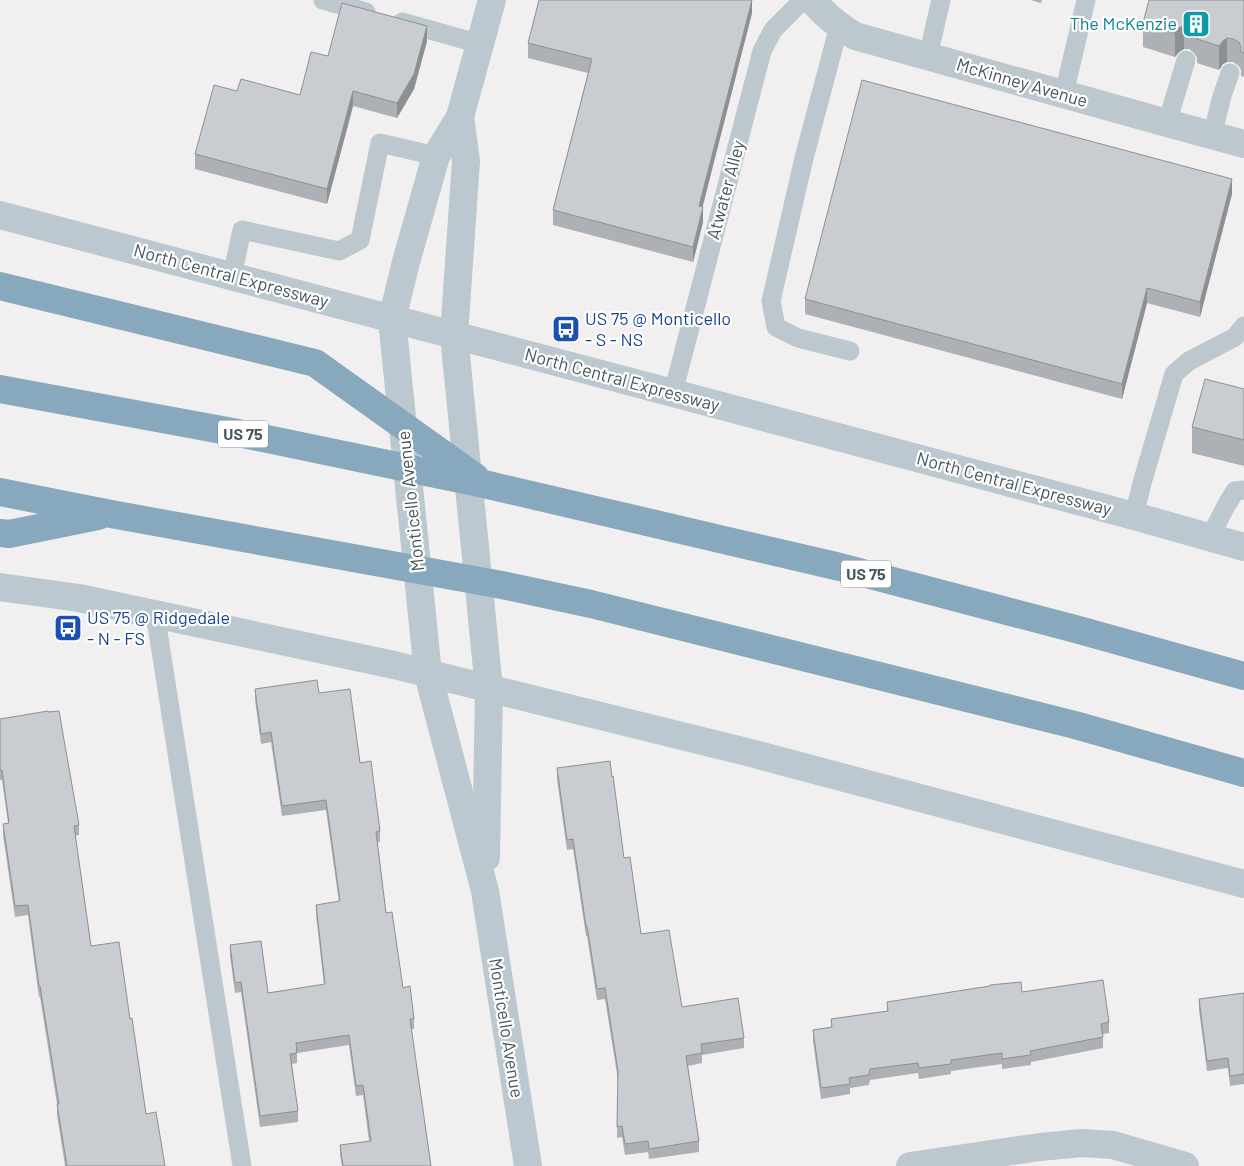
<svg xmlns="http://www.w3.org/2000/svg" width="1244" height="1166" font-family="Barlow,sans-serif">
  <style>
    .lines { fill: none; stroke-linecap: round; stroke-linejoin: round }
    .lane { stroke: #bdc8ce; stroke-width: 19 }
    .street { stroke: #bdc8ce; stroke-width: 28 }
    .secondary { stroke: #bbc8d0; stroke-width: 28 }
    .highway { stroke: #88a9bd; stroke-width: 28 }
    .wall { fill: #adb0b4 }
    .shaded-wall { fill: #8d9092 }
    .building { fill: #c9cdd1; stroke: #8d9092 }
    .labels { text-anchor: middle; stroke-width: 4.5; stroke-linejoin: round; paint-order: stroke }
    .shield { fill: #fff; stroke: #7e888d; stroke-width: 1 }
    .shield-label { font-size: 16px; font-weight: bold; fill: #47555c }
    .culture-label { font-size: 18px; fill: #0d838f; stroke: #fff; text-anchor: end }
    .street-label { font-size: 18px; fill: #47555c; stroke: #fff }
    .transit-label { font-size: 18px; fill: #164399; stroke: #fff; text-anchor: start }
  </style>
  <rect width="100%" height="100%" fill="#f1efef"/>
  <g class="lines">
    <!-- lane -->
    <g class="lane">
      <path d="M323 0 366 12"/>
      <path d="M402 22 480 44"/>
      <path d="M839 26 804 158 771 301 776 327 798 338 850 351"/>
      <path d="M928 56 941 0"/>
      <path d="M1064 94 1086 0"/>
      <path d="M1167 123 1186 60"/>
      <path d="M1212 136 1222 96 1230 73"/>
      <path d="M232 276 242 230 339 251 360 240 380 143 436 156"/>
      <path d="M673 393 762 51 773 30 803 0"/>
      <path d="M1134 516 1142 483 1174 374 1189 361 1235 337 1244 326"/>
      <path d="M1210 537 1226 506 1235 491 1244 490"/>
      <path d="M155 613 242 1166"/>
    </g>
    <!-- street -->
    <g class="street">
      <path d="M812 0C825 15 838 26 855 36L1167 123 1244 144"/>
      <path d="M910 1166 1040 1147 1082 1143 1113 1145 1185 1166"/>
    </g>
    <!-- secondary -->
    <g class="secondary">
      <path d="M492 0 460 117 436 156 406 262 392 319 428 674 485 891 528 1166"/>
      <path d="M460 117 466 161 454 335 489 689 486 858"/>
      <path d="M0 215 673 393 1134 516 1244 547"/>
      <path d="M0 587 79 598 394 665 747 752 1244 884"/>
    </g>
    <!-- highway -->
    <g class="highway">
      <path d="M0 286 315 363 475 477"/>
      <path d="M0 389 238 433 484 484 840 567 1079 630 1244 676"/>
      <path d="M0 492 111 514 502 585 591 604 1075 725 1244 773"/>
      <path d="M0 533 9 534 98 516"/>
    </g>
  </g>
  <!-- wall -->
  <g class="wall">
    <path d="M752 0V13L702 207 703 222 693 262 553 225V210L588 73 528 58V43Z"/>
    <path d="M1031 0H1042L1041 3Z"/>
    <path d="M1244 0V77L1241 76V70L1239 66 1233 62H1227L1223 64 1219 70 1197 63V58L1194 53 1189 49H1184L1179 52 1175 57 1143 47V23Z"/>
    <path d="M427 41 414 89 397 118 353 106 327 204 195 169V154L237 91 300 95 328 56Z"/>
    <path d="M1232 194 1200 317 1147 303 1122 399 805 314V299Z"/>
    <path d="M1244 389V466L1192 453V427Z"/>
    <path d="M255 689 319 693 360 763 380 831V842H377L386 913 403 988 414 1019V1029H411L431 1166H342L340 1155V1145L369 1141 363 1095 356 1096 349 1045 297 1053V1063L292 1064 298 1111V1122L260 1127 241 992 235 993 230 956V945L268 993 324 985 316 915V905L339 902 326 810 282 816 271 742 261 744 255 700Z"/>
    <path d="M0 719 79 825V835L75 836 91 946 130 1019 146 1114 165 1166H65L57 1115V1104L40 997H39L28 915 15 917 3 835V824L8 823 2 780H0Z"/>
    <path d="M557 768 624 858 641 934 682 1007 744 1038V1048L702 1055V1063L688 1066 699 1141V1152L649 1159 648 1152 625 1155 622 1137 617 1138 618 1080 605 999 597 1000 587 936H586L573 849 567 850 557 779Z"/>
    <path d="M1022 992 1109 1022V1033L1103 1034V1048L1031 1062V1065L1002 1069V1064L951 1071V1074L919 1079 918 1073 870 1080 869 1085 850 1088V1094L821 1099 813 1041V1030L831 1027V1019L887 1011V1002Z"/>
    <path d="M1244 993V1084L1230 1086 1228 1068 1207 1071 1199 1010V999Z"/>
  </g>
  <!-- shaded-wall -->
  <g class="shaded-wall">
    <path d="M752 0V13L699 221V206Z"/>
    <path d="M1184 25V49L1179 52 1175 57V33L1179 28Z"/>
    <path d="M427 26V41L414 89 397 118V103Z"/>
    <path d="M1227 38V62L1223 64 1219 70V46L1223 41Z"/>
    <path d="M353 91V106L327 204V189Z"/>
    <path d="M1232 179V194L1200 317V302Z"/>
    <path d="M703 207V222L693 262V247Z"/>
    <path d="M1147 288V303L1122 399V384Z"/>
  </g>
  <!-- building -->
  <g class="building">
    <path d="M539 0H752L699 206 703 207 693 247 553 210 592 59 528 43Z"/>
    <path d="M1149 0H1244V53L1241 52V47L1239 42 1233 39 1227 38 1223 41 1219 46 1197 39V34L1194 29 1189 25H1184L1179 28 1175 33 1143 23Z"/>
    <path d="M342 3 427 26 414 74 397 103 353 91 327 189 195 154 214 85 237 91 241 79 300 95 311 52 328 56Z"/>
    <path d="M862 80 1232 179 1200 302 1147 288 1122 384 805 299Z"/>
    <path d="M1205 379 1244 389V440L1192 427Z"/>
    <path d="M317 680 319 693 350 689 360 763 371 761 380 831 376 832 386 913 392 912 403 988 410 986 414 1019H410L431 1166H343L340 1145 371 1141 363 1085 356 1086 349 1035 296 1043 297 1053 290 1054 298 1111 260 1116 241 982 235 983 230 945 261 941 268 993 325 984 316 905 340 901 326 800 282 806 271 732 261 734 255 689Z"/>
    <path d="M48 711V712L59 711 79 825 74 826 91 946 119 942 130 1019 132 1018 146 1114 156 1112 165 1166H67L57 1104H59L40 986H39L28 905 15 906 3 824 9 823 2 770H0V719Z"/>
    <path d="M610 761 612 777 613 776 624 858 630 857 641 934 669 930 682 1007 738 998 744 1038 701 1044 702 1053 686 1056 699 1141 649 1149 648 1141 625 1144 622 1126 617 1127 618 1071 605 988 597 989 587 926H586L573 839 567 840 557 768Z"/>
    <path d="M1103 980 1109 1022 1101 1024 1103 1037 1030 1051 1031 1055 1002 1059V1053L951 1060V1064L919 1068 918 1063 870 1069 869 1075 849 1078 850 1084 821 1088 813 1030 832 1027 831 1019 888 1011 887 1002 990 986V985L1021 982 1022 992Z"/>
    <path d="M1244 993V1074L1230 1076 1228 1058 1207 1061 1199 999Z"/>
  </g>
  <!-- icons -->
  <defs>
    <symbol id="building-square" viewBox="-11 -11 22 22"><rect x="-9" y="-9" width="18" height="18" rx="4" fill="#0f9aa8" stroke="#fff"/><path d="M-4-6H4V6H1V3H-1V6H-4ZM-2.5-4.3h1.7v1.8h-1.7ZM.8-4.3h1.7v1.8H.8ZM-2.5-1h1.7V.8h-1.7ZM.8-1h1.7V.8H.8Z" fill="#fff"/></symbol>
    <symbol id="bus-square" viewBox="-11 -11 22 22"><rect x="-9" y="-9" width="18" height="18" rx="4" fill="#1a4fb4" stroke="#fff"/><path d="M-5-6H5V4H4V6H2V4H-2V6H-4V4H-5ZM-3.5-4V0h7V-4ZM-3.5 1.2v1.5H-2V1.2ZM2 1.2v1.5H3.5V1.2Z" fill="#fff"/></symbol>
  </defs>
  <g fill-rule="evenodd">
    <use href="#building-square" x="1180" y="8" width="32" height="32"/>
    <use href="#bus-square" x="550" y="313" width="32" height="32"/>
    <use href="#bus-square" x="52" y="612" width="32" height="32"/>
  </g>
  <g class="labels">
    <!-- shield labels -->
    <g class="shield">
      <rect x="218" y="420.5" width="50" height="27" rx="4"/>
      <rect x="841" y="560.5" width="50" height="27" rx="4"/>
    </g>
    <g class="shield-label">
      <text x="243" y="440">US 75</text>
      <text x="866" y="580">US 75</text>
    </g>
    <!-- culture labels -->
    <g class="culture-label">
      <text x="1177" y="30">The McKenzie</text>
    </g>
    <!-- street labels -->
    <g class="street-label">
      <text transform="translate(1022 83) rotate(16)" y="6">McKinney Avenue</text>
      <text transform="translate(726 190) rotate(-75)" y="6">Atwater Alley</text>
      <text transform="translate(231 276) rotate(15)" y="6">North Central Expressway</text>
      <text transform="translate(622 380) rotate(15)" y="6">North Central Expressway</text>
      <text transform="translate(1014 484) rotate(15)" y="6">North Central Expressway</text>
      <text transform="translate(411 501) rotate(-96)" y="6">Monticello Avenue</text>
      <text transform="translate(506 1028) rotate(81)" y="6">Monticello Avenue</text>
    </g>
    <!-- transit labels -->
    <g class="transit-label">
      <text x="585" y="325">US 75 @ Monticello<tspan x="585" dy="21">- S - NS</tspan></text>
      <text x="87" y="624">US 75 @ Ridgedale<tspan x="87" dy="21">- N - FS</tspan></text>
    </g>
  </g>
</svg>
